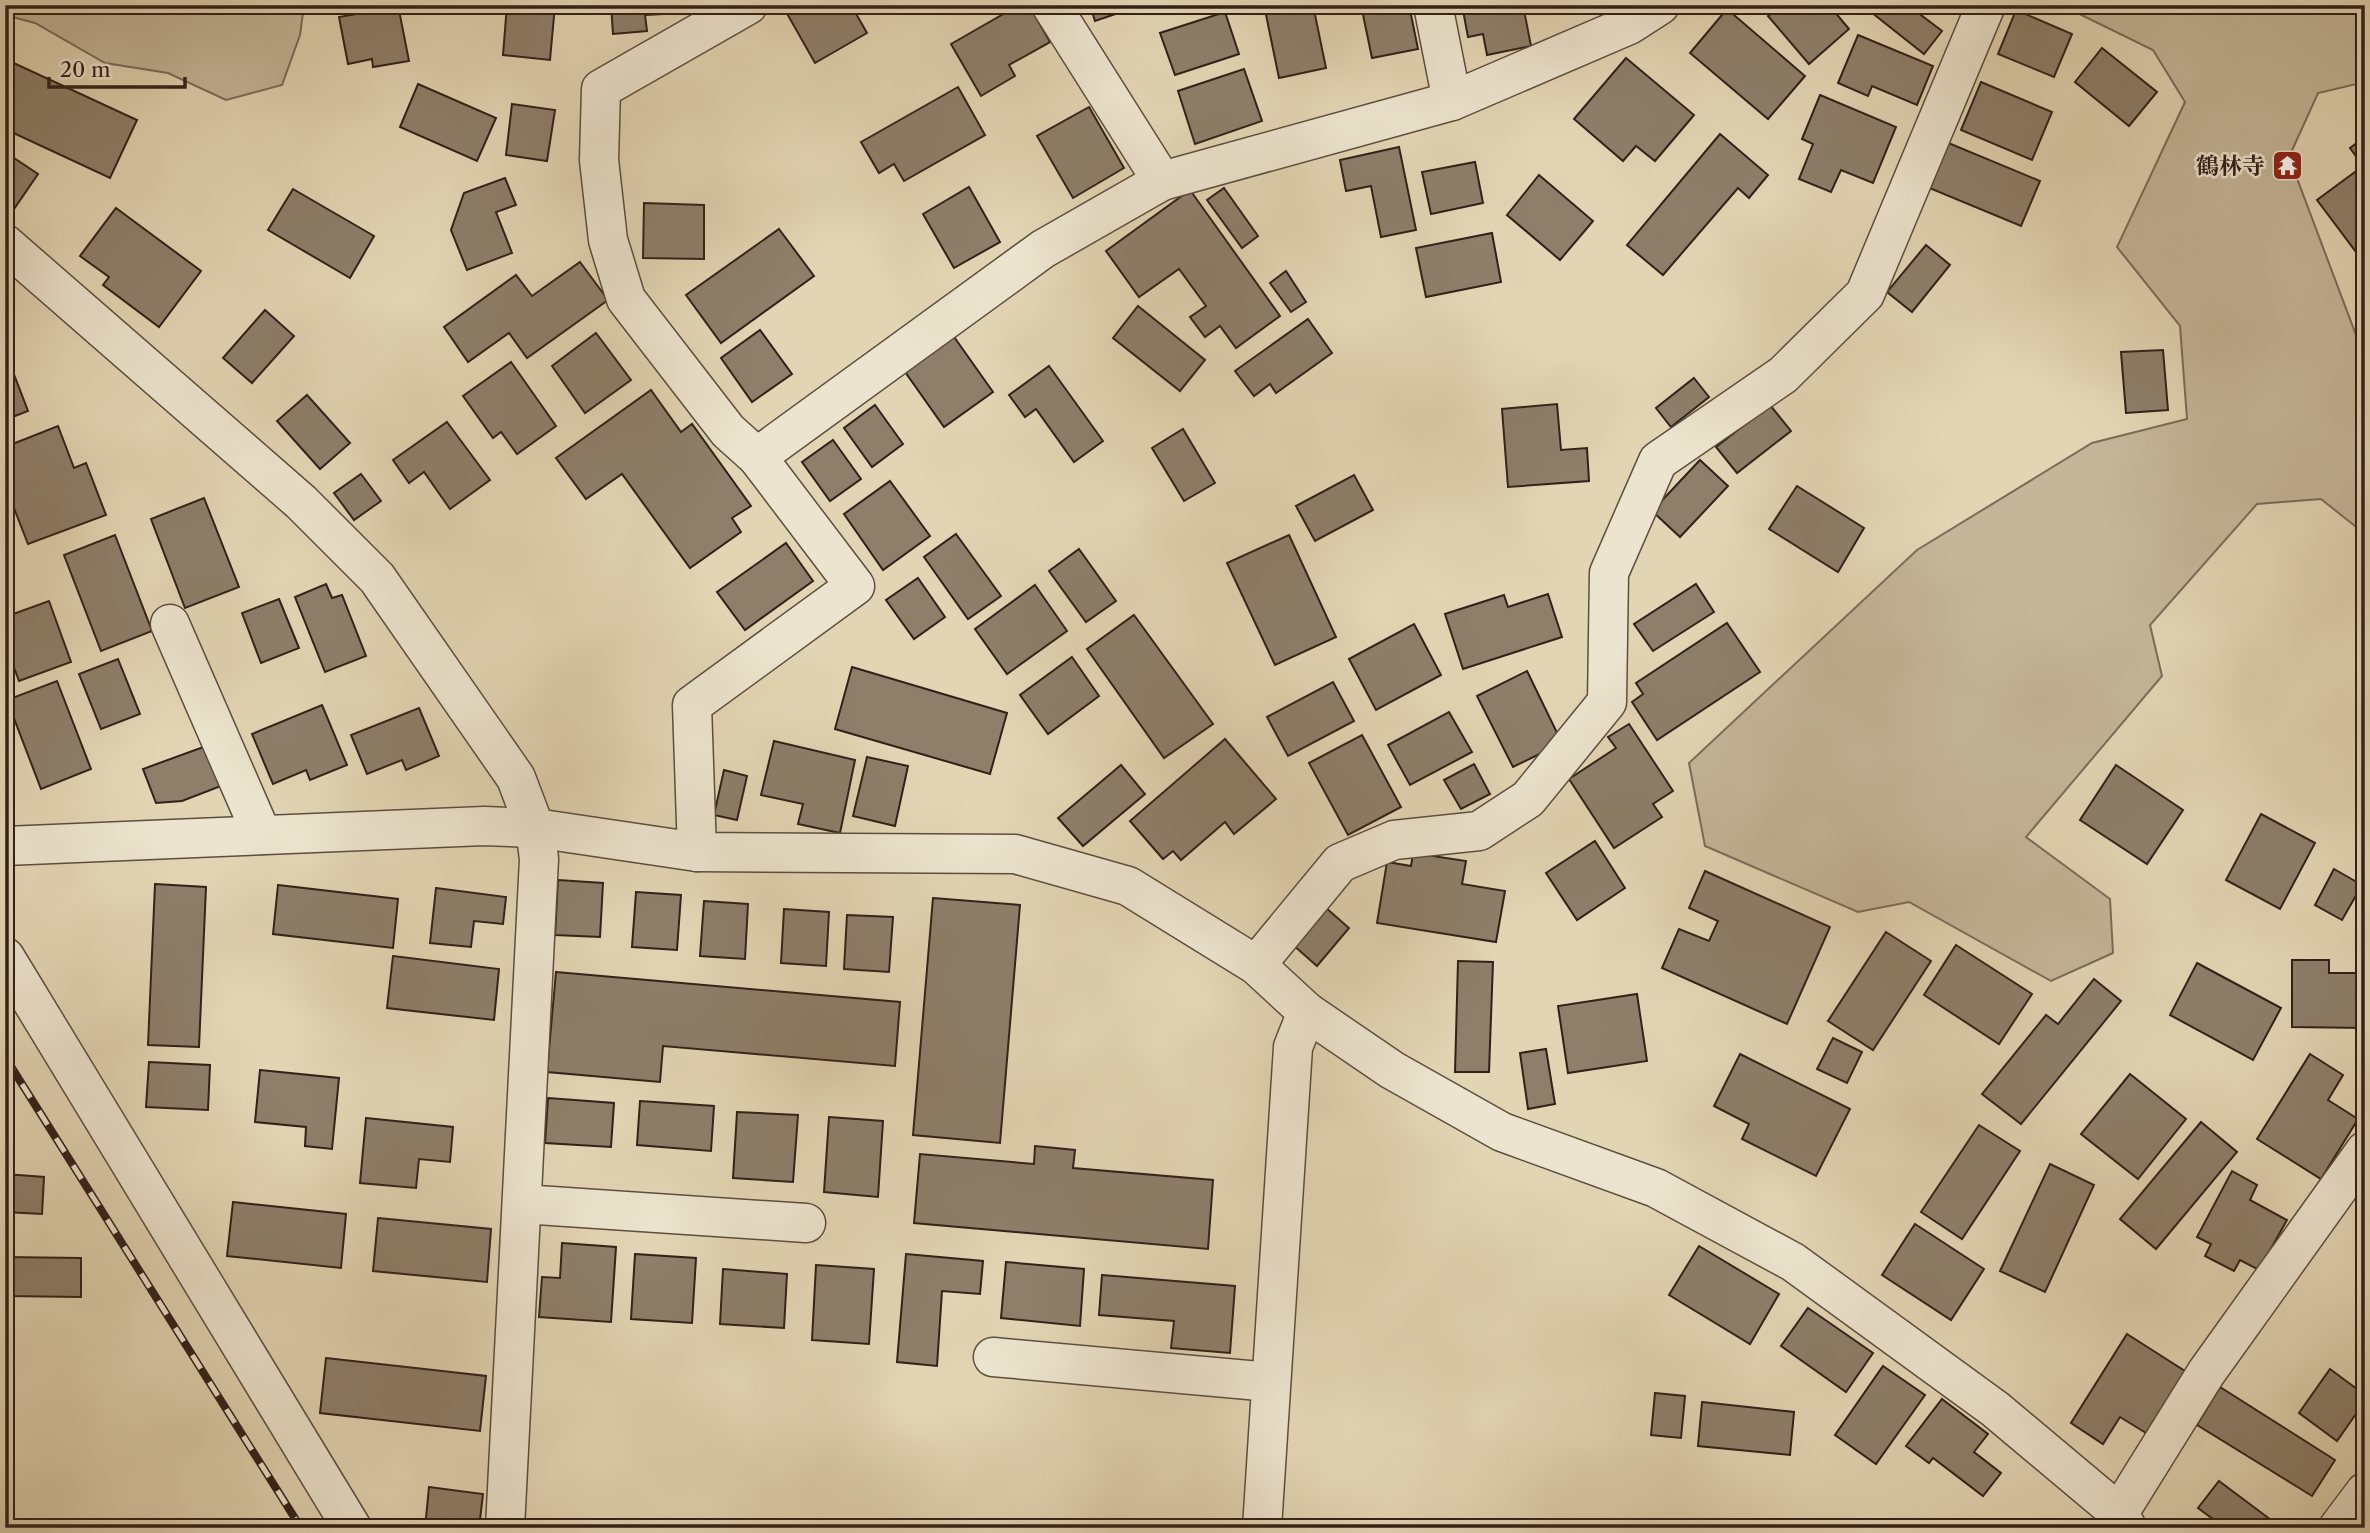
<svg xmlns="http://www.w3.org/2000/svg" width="2370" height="1533" font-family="'Libre Caslon Text','Noto Serif JP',serif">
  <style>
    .green { fill: #c4b699; stroke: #7a6c5a; stroke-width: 2 }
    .building { fill: #8d7f6a; stroke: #30211a; stroke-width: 2 }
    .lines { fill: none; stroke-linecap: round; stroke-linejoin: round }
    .minor-casing { stroke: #5c4e40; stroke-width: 41 }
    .minor { stroke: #ece4ce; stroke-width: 38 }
    .rail-casing { stroke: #30211a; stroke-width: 8 }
    .rail { stroke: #ece4ce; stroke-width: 5; stroke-dasharray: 16; stroke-linecap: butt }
    .labels { text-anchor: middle; stroke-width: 5; stroke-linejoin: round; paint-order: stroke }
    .poi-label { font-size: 23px; font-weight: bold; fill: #30211a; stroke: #ece4ce; text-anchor: end }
  </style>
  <rect width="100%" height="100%" fill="#e2d5b3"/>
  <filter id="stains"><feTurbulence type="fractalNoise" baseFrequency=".00286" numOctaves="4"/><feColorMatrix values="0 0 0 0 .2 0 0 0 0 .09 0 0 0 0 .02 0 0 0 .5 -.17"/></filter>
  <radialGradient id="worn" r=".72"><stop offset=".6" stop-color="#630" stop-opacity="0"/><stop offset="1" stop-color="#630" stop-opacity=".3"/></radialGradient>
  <!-- green -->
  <g class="green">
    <path d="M5 5H304L300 35 282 85 226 100 168 73 105 63 35 23 5 15Z"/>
    <path d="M2061 5H2365V82L2318 93 2289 157 2365 359V534L2321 499 2257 504 2150 625 2162 676 2026 837 2110 899 2113 953 2051 981 1909 902 1858 912 1705 846 1689 763 1917 550 2092 443 2187 419 2180 326 2117 247 2185 102 2153 50Z"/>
  </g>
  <!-- building -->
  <g class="building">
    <path d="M361 5H398L409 61 373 67 372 59 348 64 339 17 362 13Z"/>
    <path d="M507 5H555L550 60 503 55Z"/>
    <path d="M611 5H663V14L645 15 647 31 613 34Z"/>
    <path d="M792 5H851L867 33 815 63 785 10Z"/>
    <path d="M1019 5H1029L1050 42 1009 65 1015 76 981 96 951 44Z"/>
    <path d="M1090 5H1142L1095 21Z"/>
    <path d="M1264 5H1313L1326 68 1279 78Z"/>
    <path d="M1361 5H1409L1418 49 1372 58Z"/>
    <path d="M1462 5H1523L1531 46 1487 55 1483 34 1468 37Z"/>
    <path d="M1781 5H1829L1849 29 1809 64 1768 16Z"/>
    <path d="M1876 5H1929L1921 15 1942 31 1924 54 1871 12Z"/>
    <path d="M1727 9 1805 76 1768 119 1690 53Z"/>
    <path d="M2016 10 2072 34 2054 77 1998 54Z"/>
    <path d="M1225 12 1239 54 1175 75 1160 33Z"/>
    <path d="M1858 35 1933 66 1917 105 1872 86 1868 96 1838 83Z"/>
    <path d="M2102 48 2157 92 2129 126 2075 82Z"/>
    <path d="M1626 58 1694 115 1655 161 1636 146 1623 161 1574 119Z"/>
    <path d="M5 59 137 120 110 178 5 129Z"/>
    <path d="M1244 69 1262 121 1195 144 1178 91Z"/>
    <path d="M1981 82 2052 112 2032 160 1961 130Z"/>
    <path d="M418 84 496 118 477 161 400 127Z"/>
    <path d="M958 87 985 135 904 181 894 164 879 173 861 142Z"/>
    <path d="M1820 95 1896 127 1873 183 1841 170 1831 192 1799 179 1813 144 1802 139Z"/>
    <path d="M512 104 555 110 547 161 506 155Z"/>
    <path d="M1089 107 1124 168 1073 198 1037 136Z"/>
    <path d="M1720 134 1768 175 1749 198 1738 188 1663 275 1627 245Z"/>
    <path d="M2365 137V264L2317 200 2363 166 2350 148Z"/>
    <path d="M1946 142 2040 181 2021 226 1927 187Z"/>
    <path d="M1399 147 1416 230 1381 237 1371 186 1346 191 1340 160Z"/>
    <path d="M5 152 38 174 14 209 5 202Z"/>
    <path d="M1475 162 1483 203 1431 214 1422 172Z"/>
    <path d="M1539 175 1593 221 1560 260 1507 215Z"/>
    <path d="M505 178 516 205 496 212 512 253 467 270 451 230 464 193Z"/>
    <path d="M969 187 1000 242 954 268 923 214Z"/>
    <path d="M1224 188 1258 236 1242 248 1207 200Z"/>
    <path d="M293 189 374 236 350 278 268 230Z"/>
    <path d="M1190 190 1280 316 1236 348 1220 326 1205 337 1190 317 1206 306 1179 269 1139 297 1106 251Z"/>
    <path d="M644 203 704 205V259L643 258Z"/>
    <path d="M116 208 201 271 159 327 103 285 109 277 80 256Z"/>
    <path d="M779 229 814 276 721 343 686 295Z"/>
    <path d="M1492 233 1501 282 1426 297 1416 248Z"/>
    <path d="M1926 245 1950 265 1912 312 1887 292Z"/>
    <path d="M580 262 608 300 527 358 509 333 468 362 444 327 516 275 532 296Z"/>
    <path d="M1286 271 1306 302 1291 312 1270 283Z"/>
    <path d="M1138 306 1205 360 1180 391 1113 338Z"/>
    <path d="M265 310 294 336 252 383 223 358Z"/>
    <path d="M1308 319 1332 353 1276 393 1270 384 1254 396 1235 371Z"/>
    <path d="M760 330 792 374 752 402 721 358Z"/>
    <path d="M596 333 631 380 585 413 552 366Z"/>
    <path d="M952 334 993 392 944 427 903 369Z"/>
    <path d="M2163 350 2168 410 2126 413 2121 352Z"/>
    <path d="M5 351 28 411 5 420Z"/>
    <path d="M511 362 556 426 517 454 501 432 493 438 463 396Z"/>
    <path d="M1049 366 1103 441 1074 462 1036 409 1025 417 1009 395Z"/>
    <path d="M1694 378 1709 397 1671 427 1656 408Z"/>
    <path d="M651 390 681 432 692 424 751 506 732 518 741 532 690 568 622 474 586 499 556 458Z"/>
    <path d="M307 395 350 443 320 469 277 421Z"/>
    <path d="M1557 404 1561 450 1587 448 1589 481 1508 487 1502 409Z"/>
    <path d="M875 405 903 444 872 467 844 428Z"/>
    <path d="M1770 405 1791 431 1737 473 1716 447Z"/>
    <path d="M447 422 490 480 450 509 424 472 409 483 393 460Z"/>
    <path d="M58 426 74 468 86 463 106 515 28 544 5 485V447Z"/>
    <path d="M1183 429 1215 483 1184 501 1152 448Z"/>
    <path d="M833 440 861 479 830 501 802 462Z"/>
    <path d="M1700 460 1728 486 1680 537 1652 511Z"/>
    <path d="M361 474 381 501 354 520 334 493Z"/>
    <path d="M1354 475 1373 510 1315 541 1296 506Z"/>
    <path d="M890 481 930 536 883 570 844 514Z"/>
    <path d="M1797 486 1864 528 1838 572 1769 529Z"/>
    <path d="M204 498 239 587 185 608 151 519Z"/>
    <path d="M956 534 1001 596 968 619 924 557Z"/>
    <path d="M115 535 152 631 101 651 64 555Z"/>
    <path d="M1289 535 1336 637 1275 665 1227 563Z"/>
    <path d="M786 543 813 581 745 630 717 592Z"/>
    <path d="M1079 549 1116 601 1086 622 1049 571Z"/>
    <path d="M918 578 945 617 914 639 886 600Z"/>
    <path d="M326 584 332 598 342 595 366 656 325 672 295 597Z"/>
    <path d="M1696 584 1714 612 1653 651 1634 624Z"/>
    <path d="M1035 585 1067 631 1007 674 975 629Z"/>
    <path d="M1548 594 1562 637 1463 669 1445 614 1504 595 1508 607Z"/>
    <path d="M279 599 299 648 261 663 242 613Z"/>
    <path d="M49 601 71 662 19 681 5 643V617Z"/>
    <path d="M1134 615 1213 724 1164 758 1087 649Z"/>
    <path d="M1727 623 1760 672 1657 740 1632 702 1643 694 1636 683Z"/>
    <path d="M1414 624 1441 675 1376 710 1349 659Z"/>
    <path d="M1072 657 1099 696 1048 734 1020 695Z"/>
    <path d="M118 659 140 714 101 729 79 674Z"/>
    <path d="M852 667 1007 713 990 774 835 729Z"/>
    <path d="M1527 671 1562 743 1513 767 1477 696Z"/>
    <path d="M57 681 91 769 41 789 7 700Z"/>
    <path d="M1333 682 1354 721 1288 756 1267 717Z"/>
    <path d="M322 705 347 765 310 780 306 770 273 784 252 734Z"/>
    <path d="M419 708 439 756 406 770 402 760 367 774 351 735Z"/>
    <path d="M1449 712 1472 752 1410 785 1388 745Z"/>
    <path d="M1629 724 1673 791 1653 804 1662 817 1614 848 1569 779 1616 748 1608 737Z"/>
    <path d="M1362 735 1401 807 1348 835 1309 763Z"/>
    <path d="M1225 739 1276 799 1234 834 1225 822 1181 860 1173 851 1163 859 1130 821Z"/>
    <path d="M774 741 855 760 840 833 798 824 803 804 761 795Z"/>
    <path d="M206 746 221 786 182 801 156 803 143 769Z"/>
    <path d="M867 757 908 766 895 826 853 816Z"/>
    <path d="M1474 764 1490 794 1461 809 1444 780Z"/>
    <path d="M1121 765 1145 794 1083 846 1058 818Z"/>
    <path d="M2116 765 2183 810 2147 864 2080 820Z"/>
    <path d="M724 770 747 776 737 820 714 815Z"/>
    <path d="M2261 814 2315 843 2280 909 2226 880Z"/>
    <path d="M1595 841 1625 888 1577 920 1546 873Z"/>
    <path d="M1413 853 1466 861 1462 884 1505 891 1496 942 1377 923 1387 862 1411 866Z"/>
    <path d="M2334 869 2362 885 2342 920 2315 905Z"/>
    <path d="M1705 871 1830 927 1787 1024 1662 968 1679 929 1709 941 1718 921 1689 908Z"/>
    <path d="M558 880 603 883 600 937 555 935Z"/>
    <path d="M155 884 206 887 199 1047 148 1045Z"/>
    <path d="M278 885 398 899 393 948 273 934Z"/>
    <path d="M436 888 506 897 503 924 474 921 471 947 430 943Z"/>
    <path d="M636 892 681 895 677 950 632 947Z"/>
    <path d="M933 898 1020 905 1000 1143 913 1135Z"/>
    <path d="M704 901 748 904 745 959 700 956Z"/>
    <path d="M1325 907 1349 928 1317 966 1293 945Z"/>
    <path d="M784 909 829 912 826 966 781 963Z"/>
    <path d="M847 915 893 917 889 972 844 969Z"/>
    <path d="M1886 932 1931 961 1873 1050 1828 1021Z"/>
    <path d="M1956 945 2032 994 1999 1044 1924 995Z"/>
    <path d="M393 956 499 969 494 1020 387 1008Z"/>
    <path d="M2292 960H2329V973H2365V1028L2292 1027Z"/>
    <path d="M1458 961 1493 962 1489 1072H1455Z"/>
    <path d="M2197 963 2281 1008 2253 1060 2170 1015Z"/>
    <path d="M556 972 900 1002 895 1066 663 1046 660 1082 547 1072Z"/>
    <path d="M2094 979 2121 1001 2021 1124 1982 1094 2046 1015 2058 1024Z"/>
    <path d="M1637 994 1647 1061 1568 1073 1558 1006Z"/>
    <path d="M1833 1038 1862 1052 1847 1083 1817 1069Z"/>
    <path d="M1546 1049 1555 1104 1528 1109 1520 1053Z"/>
    <path d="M1740 1054 1850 1109 1816 1176 1742 1139 1749 1124 1714 1106Z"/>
    <path d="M2310 1054 2343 1075 2328 1100 2358 1119 2321 1179 2257 1139Z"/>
    <path d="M149 1062 210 1065 208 1110 146 1107Z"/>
    <path d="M260 1070 339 1078 332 1149 305 1146 306 1127 255 1122Z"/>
    <path d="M2130 1074 2186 1119 2138 1179 2081 1134Z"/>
    <path d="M548 1098 614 1103 611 1147 545 1143Z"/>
    <path d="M640 1101 714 1106 711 1151 637 1145Z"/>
    <path d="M737 1112 798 1115 793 1182 733 1178Z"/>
    <path d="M829 1117 883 1121 878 1197 824 1192Z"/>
    <path d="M366 1118 453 1127 450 1162 419 1159 416 1188 360 1183Z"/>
    <path d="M2201 1122 2237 1152 2156 1249 2120 1219Z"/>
    <path d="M1979 1125 2020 1151 1962 1239 1921 1212Z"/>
    <path d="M1035 1146 1075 1150 1073 1168 1213 1180 1208 1249 914 1223 920 1154 1034 1164Z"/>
    <path d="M2050 1164 2094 1185 2045 1292 2000 1271Z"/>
    <path d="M2232 1171 2257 1185 2250 1200 2287 1220 2259 1270 2240 1260 2234 1271 2205 1256 2211 1244 2197 1237Z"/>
    <path d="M5 1174 44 1177 42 1214 5 1212Z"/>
    <path d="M233 1202 346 1214 341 1268 227 1256Z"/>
    <path d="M378 1218 491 1229 487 1282 373 1271Z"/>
    <path d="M1915 1224 1984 1269 1951 1320 1882 1275Z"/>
    <path d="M562 1243 616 1247 611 1322 539 1317 542 1277 560 1278Z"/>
    <path d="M1699 1246 1779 1294 1750 1344 1669 1295Z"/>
    <path d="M635 1254 696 1258 692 1323 631 1319Z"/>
    <path d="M906 1254 983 1261 980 1294 942 1291 937 1366 897 1362Z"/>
    <path d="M5 1257 81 1258V1297L5 1296Z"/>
    <path d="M1006 1262 1084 1269 1080 1326 1001 1318Z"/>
    <path d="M816 1265 874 1269 869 1344 812 1340Z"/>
    <path d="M723 1269 787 1274 784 1328 720 1324Z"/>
    <path d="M1102 1275 1235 1286 1230 1353 1171 1348 1174 1321 1099 1315Z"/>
    <path d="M1808 1308 1873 1353 1846 1392 1781 1346Z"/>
    <path d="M2127 1334 2185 1371 2146 1433 2120 1417 2103 1444 2071 1423Z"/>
    <path d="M326 1358 486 1376 480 1431 320 1413Z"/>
    <path d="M1883 1366 1925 1395 1876 1464 1835 1435Z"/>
    <path d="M2330 1369 2365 1395V1401L2337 1441 2299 1413Z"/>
    <path d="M2220 1387 2335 1460 2312 1496 2197 1425Z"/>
    <path d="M1655 1393 1685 1396 1681 1438 1651 1435Z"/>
    <path d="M1942 1399 1988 1434 1974 1452 2001 1473 1983 1496 1933 1458 1929 1463 1906 1446Z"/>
    <path d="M1702 1402 1794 1412 1790 1455 1698 1446Z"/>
    <path d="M2219 1481 2275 1523 2271 1528H2225L2198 1508Z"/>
    <path d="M429 1487 483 1494 479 1528H425Z"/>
  </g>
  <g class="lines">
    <defs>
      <g id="minor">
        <path d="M748 5 601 89 599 160 608 240 626 299 728 431 757 457"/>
        <path d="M1433 5 1452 101"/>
        <path d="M1162 181 1452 101 1629 25 1660 5"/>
        <path d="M5 244 301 502 377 578 516 778 535 828 539 859 505 1528"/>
        <path d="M170 624 262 835"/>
        <path d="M5 846 484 826 535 828 697 852 1015 854 1128 886 1256 965 1307 1012 1392 1070 1502 1132 1656 1188 1793 1262 1995 1409 2119 1513 2127 1528"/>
        <path d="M697 852 692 705 855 586 757 457 1043 249 1162 181 1051 5"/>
        <path d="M5 957 352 1528"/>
        <path d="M1256 965 1340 863 1394 840 1479 831 1528 799 1607 702 1609 573 1658 461 1783 375 1865 294 1986 5"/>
        <path d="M522 1204 806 1223"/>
        <path d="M993 1357 1271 1382"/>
        <path d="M2119 1513 2206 1373 2365 1151"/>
        <path d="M1262 1528 1293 1047 1307 1012"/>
        <path d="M2338 1528 2365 1492"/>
      </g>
    </defs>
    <!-- minor casing -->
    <use href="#minor" class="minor-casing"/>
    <!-- minor -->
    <use href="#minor" class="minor"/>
    <defs>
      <path id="rail" d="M5 1057 301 1528"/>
    </defs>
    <!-- rail casing -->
    <use href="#rail" class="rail-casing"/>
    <!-- rail -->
    <use href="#rail" class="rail"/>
  </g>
  <!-- icons -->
  <defs>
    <symbol id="temple-square" viewBox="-11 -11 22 22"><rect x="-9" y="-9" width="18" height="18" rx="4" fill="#8f2418" stroke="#ece4ce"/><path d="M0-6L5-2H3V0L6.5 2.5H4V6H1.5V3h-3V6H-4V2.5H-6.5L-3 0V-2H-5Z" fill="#fff"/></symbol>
  </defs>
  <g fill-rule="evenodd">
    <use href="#temple-square" x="2270" y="148" width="35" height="35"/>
  </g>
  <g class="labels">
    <!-- poi labels -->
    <g class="poi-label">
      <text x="2265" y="174">鶴林寺</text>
    </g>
  </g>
  <!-- margin -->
  <rect width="2370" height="1533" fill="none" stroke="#e2d5b3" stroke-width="28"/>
  <rect x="7" y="7" width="2356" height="1519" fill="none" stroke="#30211a" stroke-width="3.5"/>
  <rect x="14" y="14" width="2342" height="1505" fill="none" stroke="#30211a" stroke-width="2"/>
  <!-- scale -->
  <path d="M49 77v10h136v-10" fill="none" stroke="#30211a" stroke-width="3.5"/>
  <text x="60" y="77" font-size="21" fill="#30211a" stroke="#ece4ce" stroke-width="5" paint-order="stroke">20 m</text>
  <rect width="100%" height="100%" filter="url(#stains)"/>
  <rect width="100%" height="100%" fill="url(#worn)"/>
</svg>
